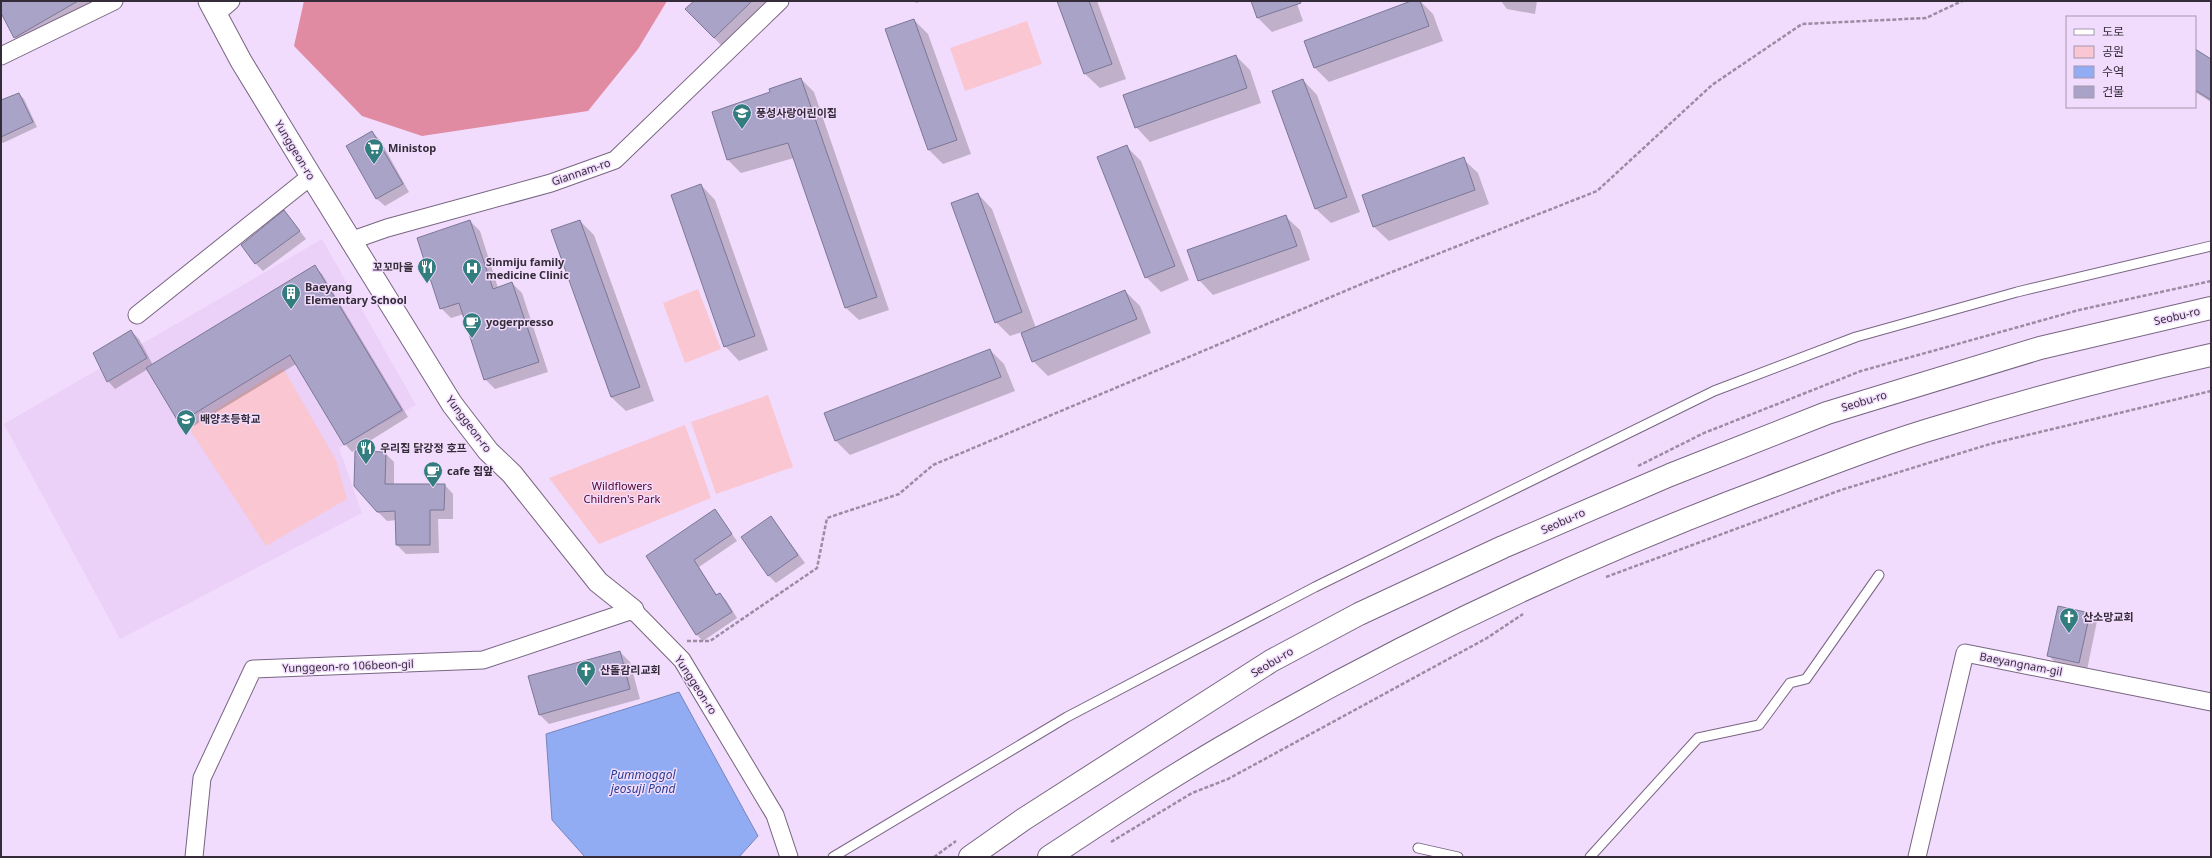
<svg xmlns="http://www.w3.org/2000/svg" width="2212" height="858" font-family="'Noto Sans','Noto Sans KR',sans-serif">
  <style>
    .built { fill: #ebd0f7 }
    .green { fill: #fac6d2 }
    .forest { fill: #e08ba2 }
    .water { fill: #91acf3; stroke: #7586bb }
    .shadow { fill: #0003 }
    .building { fill: #a9a4c7; stroke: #7b7797 }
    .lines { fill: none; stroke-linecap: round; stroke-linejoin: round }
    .service-casing { stroke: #786582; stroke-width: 11 }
    .minor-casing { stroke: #786582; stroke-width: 19 }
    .tertiary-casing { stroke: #786582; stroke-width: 23 }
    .secondary-casing { stroke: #786582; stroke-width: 24 }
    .path { stroke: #9b8ba3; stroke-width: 2.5; stroke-dasharray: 4 2; stroke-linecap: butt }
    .service { stroke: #fff; stroke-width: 9 }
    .minor { stroke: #fff; stroke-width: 17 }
    .tertiary { stroke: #fff; stroke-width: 21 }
    .secondary { stroke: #fff; stroke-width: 22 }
    .labels { text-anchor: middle; stroke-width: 3; stroke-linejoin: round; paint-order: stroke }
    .poi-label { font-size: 11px; font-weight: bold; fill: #352c39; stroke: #f2dcfd; text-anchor: start }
    .street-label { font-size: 11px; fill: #352c39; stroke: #f2dcfd }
    .park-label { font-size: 11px; fill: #520526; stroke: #f2dcfd }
    .water-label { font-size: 12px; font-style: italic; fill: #273d8e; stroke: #f2dcfd }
  </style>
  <rect width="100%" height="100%" fill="#f2dcfd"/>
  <!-- built -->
  <path class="built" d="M322 239 416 405 339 448 362 513 120 639 4 424Z"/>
  <!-- green -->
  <g class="green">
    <path d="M1027 21 1042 64 965 91 950 48Z"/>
    <path d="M698 289 721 349 685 363 663 303Z"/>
    <path d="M283 368 336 460 347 499 266 546 188 427Z"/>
    <path d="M768 395 793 467 716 494 691 422Z"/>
    <path d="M685 425 711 498 599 544 549 478Z"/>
  </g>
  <!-- forest -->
  <path class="forest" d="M304 1H667L638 49 588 111 422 136 362 116 294 46Z"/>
  <!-- water -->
  <path class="water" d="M679 692 758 836 739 857H585L552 820 546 734Z"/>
  <!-- shadow -->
  <g class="shadow">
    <path d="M1 1H99L25 47 15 37 1 10Z"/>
    <path d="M695 1H772L724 48 714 38Z"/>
    <path d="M914 1H923L916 3Z"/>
    <path d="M1058 1H1097L1126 79 1100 88 1085 74Z"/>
    <path d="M1252 1H1296L1303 21 1272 32 1258 18Z"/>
    <path d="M1414 1H1420L1433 14 1443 41 1329 82 1315 68 1305 41Z"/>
    <path d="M1501 1H1537L1535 14 1507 9Z"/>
    <path d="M914 20 928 34 971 154 943 164 929 150Z"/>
    <path d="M2195 50 2211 60V102L2195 92Z"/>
    <path d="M1236 56 1250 70 1261 103 1150 142 1136 127Z"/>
    <path d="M801 79 814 92 889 310 859 320 846 308 794 158 741 173 728 160 713 112 772 93Z"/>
    <path d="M1303 80 1317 95 1360 212 1331 223 1316 209Z"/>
    <path d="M19 94 24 99 37 127 3 143 1 141V101Z"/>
    <path d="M372 132 380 140 409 192 385 206 377 199 348 146Z"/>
    <path d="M1126 146 1141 161 1189 280 1161 292 1146 277Z"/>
    <path d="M1463 159 1478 173 1489 204 1389 241 1374 227 1363 196Z"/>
    <path d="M701 185 715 200 768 350 739 361 725 346Z"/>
    <path d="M978 194 992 209 1036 328 1125 291 1140 306 1151 333 1048 376 1033 361 1022 332 1010 336 996 322Z"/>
    <path d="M284 211 306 239 263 271 255 263Z"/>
    <path d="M1285 216 1300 230 1310 260 1213 295 1199 280Z"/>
    <path d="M470 221 480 231 498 288 512 283 522 293 548 372 495 389 485 379 464 314 451 318 441 308Z"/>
    <path d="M580 221 594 235 654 401 626 411 611 397 552 231Z"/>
    <path d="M315 267 322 274 408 417 352 452 345 444 296 364 187 430 180 422 148 369 115 389 108 381 131 331 139 339 153 365Z"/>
    <path d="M990 350 1004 364 1015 391 850 455 836 441Z"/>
    <path d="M385 453 394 462V485H445L453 494V519H438L439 553 406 554 397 545V520L387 521 377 511Z"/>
    <path d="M715 510 737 541 699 567 717 595 720 594 726 600 737 618 703 641 697 635 647 556Z"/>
    <path d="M771 517 805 563 776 583 768 575Z"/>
    <path d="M2090 614 2097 621 2087 670 2056 663 2049 656Z"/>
    <path d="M620 652 630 662 640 699 549 724 539 714Z"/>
  </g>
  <!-- building -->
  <g class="building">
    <path d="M1 1H78L14 38 1 13Z"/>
    <path d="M694 1H752L714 38 685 9Z"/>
    <path d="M1057 1H1089L1112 64 1084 74Z"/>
    <path d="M1251 1H1300L1301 3 1257 18Z"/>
    <path d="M1411 1H1420L1429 26 1314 68 1304 41Z"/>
    <path d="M914 19 957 140 928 150 885 29Z"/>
    <path d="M2195 49 2211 59V100L2195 90Z"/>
    <path d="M1236 55 1247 88 1135 128 1123 95Z"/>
    <path d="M801 78 877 297 845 308 788 143 727 160 712 112 770 92 769 89Z"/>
    <path d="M1303 79 1347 197 1315 209 1272 91Z"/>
    <path d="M19 93 33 122 1 137V100Z"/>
    <path d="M372 131 403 184 376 199 346 146Z"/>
    <path d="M1127 145 1175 266 1145 278 1097 157Z"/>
    <path d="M1464 157 1475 190 1373 227 1362 195Z"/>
    <path d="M701 184 755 336 724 347 671 195Z"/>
    <path d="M978 193 1022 312 995 323 951 203Z"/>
    <path d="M284 210 300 231 255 264 241 245Z"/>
    <path d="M1286 215 1297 246 1198 281 1187 250Z"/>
    <path d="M470 220 493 289 512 282 539 362 484 380 459 303 440 309 417 238Z"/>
    <path d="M580 220 640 387 611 397 551 230Z"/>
    <path d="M315 265 402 410 344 445 290 355 179 423 146 368Z"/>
    <path d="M1125 290 1137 319 1032 362 1021 333Z"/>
    <path d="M131 330 147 358 107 382 93 353Z"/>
    <path d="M990 349 1001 377 835 441 824 413Z"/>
    <path d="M355 451 386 452 385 484H445L444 510H430V545H396L395 511 377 512 354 486Z"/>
    <path d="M715 509 732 534 694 560 716 595 720 593 732 612 696 635 646 556Z"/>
    <path d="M771 516 798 555 768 576 741 537Z"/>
    <path d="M2058 606 2090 613 2079 663 2047 656Z"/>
    <path d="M620 651 630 689 539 715 528 676Z"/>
  </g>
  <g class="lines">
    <defs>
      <g id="service">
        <path d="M1418 848 1458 857"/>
        <path d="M833 857 1067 717 1315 587 1714 391 1856 337 2017 292 2211 246"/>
        <path d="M1590 857 1698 738 1759 725 1790 683 1806 679 1879 575"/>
      </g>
      <g id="minor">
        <path d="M216 14 231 1"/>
        <path d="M1 56 114 1"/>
        <path d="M350 241 387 228 551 183 615 160 780 1"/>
        <path d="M137 315 311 176"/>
        <path d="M194 857 202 778 253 669 483 660 633 610 682 660 775 815 789 857"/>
        <path d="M1917 857 1965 653 2211 702"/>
      </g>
      <path id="tertiary" d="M209 1 241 61 311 176 452 404 488 451 512 474 598 582 633 610"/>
      <g id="secondary">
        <path d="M970 857 1024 819 1271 661 1359 614 1503 547 1670 475 1827 413 2040 348 2211 308"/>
        <path d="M1049 857C1111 816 1173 775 1238 738 1408 639 1586 556 1770 487 1828 465 1886 442 1945 425 2033 398 2122 375 2211 355"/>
      </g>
    </defs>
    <!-- service casing -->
    <use href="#service" class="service-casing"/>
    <!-- minor casing -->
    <use href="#minor" class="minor-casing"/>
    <!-- tertiary casing -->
    <use href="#tertiary" class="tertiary-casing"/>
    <!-- secondary casing -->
    <use href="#secondary" class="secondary-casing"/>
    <!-- path -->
    <g class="path">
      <path d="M1638 466 1704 433 1861 371 2079 310 2211 281"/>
      <path d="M1606 577 1841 490 1990 444 2211 391"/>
      <path d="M687 641H710L817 568 827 518 899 494 933 465 1364 283 1597 191 1712 85 1802 24 1926 18 1962 1"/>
      <path d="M1111 842 1192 793 1228 779 1487 638 1523 614"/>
      <path d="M934 857 956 841"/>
    </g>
    <!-- service -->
    <use href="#service" class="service"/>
    <!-- minor -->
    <use href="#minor" class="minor"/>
    <!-- tertiary -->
    <use href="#tertiary" class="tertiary"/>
    <!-- secondary -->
    <use href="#secondary" class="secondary"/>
  </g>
  <!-- icons -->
  <defs>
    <symbol id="school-pin" viewBox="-11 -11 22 30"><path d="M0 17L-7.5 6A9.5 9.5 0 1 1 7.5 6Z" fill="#337d7e" stroke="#f2dcfd"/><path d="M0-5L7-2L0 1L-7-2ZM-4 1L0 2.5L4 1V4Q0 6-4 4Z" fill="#fff"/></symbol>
    <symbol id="supermarket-pin" viewBox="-11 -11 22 30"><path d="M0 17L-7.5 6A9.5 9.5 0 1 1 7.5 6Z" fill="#337d7e" stroke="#f2dcfd"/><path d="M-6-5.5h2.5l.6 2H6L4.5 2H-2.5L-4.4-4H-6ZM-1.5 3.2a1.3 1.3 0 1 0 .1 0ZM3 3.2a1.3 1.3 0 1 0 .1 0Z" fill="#fff"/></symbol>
    <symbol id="restaurant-pin" viewBox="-11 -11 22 30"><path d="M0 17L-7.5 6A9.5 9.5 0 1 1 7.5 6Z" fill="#337d7e" stroke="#f2dcfd"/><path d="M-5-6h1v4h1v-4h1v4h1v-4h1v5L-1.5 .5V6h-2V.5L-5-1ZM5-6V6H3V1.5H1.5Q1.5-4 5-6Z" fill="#fff"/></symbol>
    <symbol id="hospital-pin" viewBox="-11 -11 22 30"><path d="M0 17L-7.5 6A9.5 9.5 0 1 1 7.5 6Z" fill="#337d7e" stroke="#f2dcfd"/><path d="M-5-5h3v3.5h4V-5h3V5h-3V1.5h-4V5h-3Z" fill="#fff"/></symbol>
    <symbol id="building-pin" viewBox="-11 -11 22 30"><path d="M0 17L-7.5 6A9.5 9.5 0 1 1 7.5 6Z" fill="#337d7e" stroke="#f2dcfd"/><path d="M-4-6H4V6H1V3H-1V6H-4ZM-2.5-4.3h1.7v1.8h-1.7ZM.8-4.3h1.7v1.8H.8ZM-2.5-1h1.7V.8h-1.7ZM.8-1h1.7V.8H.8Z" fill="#fff"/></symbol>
    <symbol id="cafe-pin" viewBox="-11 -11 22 30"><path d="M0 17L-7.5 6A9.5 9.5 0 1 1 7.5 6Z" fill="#337d7e" stroke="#f2dcfd"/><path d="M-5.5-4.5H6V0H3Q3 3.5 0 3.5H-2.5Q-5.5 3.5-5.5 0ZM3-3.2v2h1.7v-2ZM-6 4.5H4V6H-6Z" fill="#fff"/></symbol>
    <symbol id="church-pin" viewBox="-11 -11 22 30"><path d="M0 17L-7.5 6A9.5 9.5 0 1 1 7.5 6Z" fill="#337d7e" stroke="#f2dcfd"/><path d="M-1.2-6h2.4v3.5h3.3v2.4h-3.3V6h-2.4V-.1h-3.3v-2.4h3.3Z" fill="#fff"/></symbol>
  </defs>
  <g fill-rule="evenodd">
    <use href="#school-pin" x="731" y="102" width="22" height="30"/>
    <use href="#supermarket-pin" x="363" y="137" width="22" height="30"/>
    <use href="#restaurant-pin" x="416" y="256" width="22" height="30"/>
    <use href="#hospital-pin" x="461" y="257" width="22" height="30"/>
    <use href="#building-pin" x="280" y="282" width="22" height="30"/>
    <use href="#cafe-pin" x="461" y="311" width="22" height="30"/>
    <use href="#school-pin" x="175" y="408" width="22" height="30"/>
    <use href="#restaurant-pin" x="355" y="437" width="22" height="30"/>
    <use href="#cafe-pin" x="422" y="460" width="22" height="30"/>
    <use href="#church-pin" x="2058" y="606" width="22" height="30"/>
    <use href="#church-pin" x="575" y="659" width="22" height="30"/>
  </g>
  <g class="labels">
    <!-- poi labels -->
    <g class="poi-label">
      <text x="756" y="117">풍성사랑어린이집</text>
      <text x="388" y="152">Ministop</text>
      <text x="486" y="266">Sinmiju family<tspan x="486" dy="13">medicine Clinic</tspan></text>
      <text x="413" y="271" text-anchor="end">꼬꼬마을</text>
      <text x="305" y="291">Baeyang<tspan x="305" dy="13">Elementary School</tspan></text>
      <text x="486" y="326">yogerpresso</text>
      <text x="200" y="423">배양초등학교</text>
      <text x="380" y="452">우리집 닭강정 호프</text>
      <text x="447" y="475">cafe 집앞</text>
      <text x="2083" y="621">산소망교회</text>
      <text x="600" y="674">산돌감리교회</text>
    </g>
    <!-- street labels -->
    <g class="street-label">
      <text transform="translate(295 150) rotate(59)" y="4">Yunggeon-ro</text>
      <text transform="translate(581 172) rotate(-19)" y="4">Giannam-ro</text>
      <text transform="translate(2177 316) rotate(-13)" y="4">Seobu-ro</text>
      <text transform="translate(1864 401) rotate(-17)" y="4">Seobu-ro</text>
      <text transform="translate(469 424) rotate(53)" y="4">Yunggeon-ro</text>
      <text transform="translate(1563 521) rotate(-24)" y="4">Seobu-ro</text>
      <text transform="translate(1272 662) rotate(-31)" y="4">Seobu-ro</text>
      <text transform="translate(2021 664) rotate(11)" y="4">Baeyangnam-gil</text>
      <text transform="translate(348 666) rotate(-2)" y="4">Yunggeon-ro 106beon-gil</text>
      <text transform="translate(696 685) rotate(57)" y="4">Yunggeon-ro</text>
    </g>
    <!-- park labels -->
    <g class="park-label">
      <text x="622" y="490">Wildflowers<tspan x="622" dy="13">Children's Park</tspan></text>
    </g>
    <!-- water labels -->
    <g class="water-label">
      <text x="643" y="779">Pummoggol<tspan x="643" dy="14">jeosuji Pond</tspan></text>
    </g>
  </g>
  <!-- border -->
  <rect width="2212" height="858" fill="none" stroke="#352c39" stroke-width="4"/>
  <!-- legend -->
  <rect x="2066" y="16" width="130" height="92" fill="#f2dcfd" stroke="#a696af"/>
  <rect x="2074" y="29" width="20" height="6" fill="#ffffff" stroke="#a696af"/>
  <text x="2102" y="36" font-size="12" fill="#352c39">도로</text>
  <rect x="2074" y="46" width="20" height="12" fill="#fac6d2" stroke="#a696af"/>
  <text x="2102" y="56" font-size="12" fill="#352c39">공원</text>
  <rect x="2074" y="66" width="20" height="12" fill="#91acf3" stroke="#a696af"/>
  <text x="2102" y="76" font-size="12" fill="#352c39">수역</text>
  <rect x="2074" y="86" width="20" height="12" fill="#a9a4c7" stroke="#a696af"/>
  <text x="2102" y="96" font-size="12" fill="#352c39">건물</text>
</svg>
